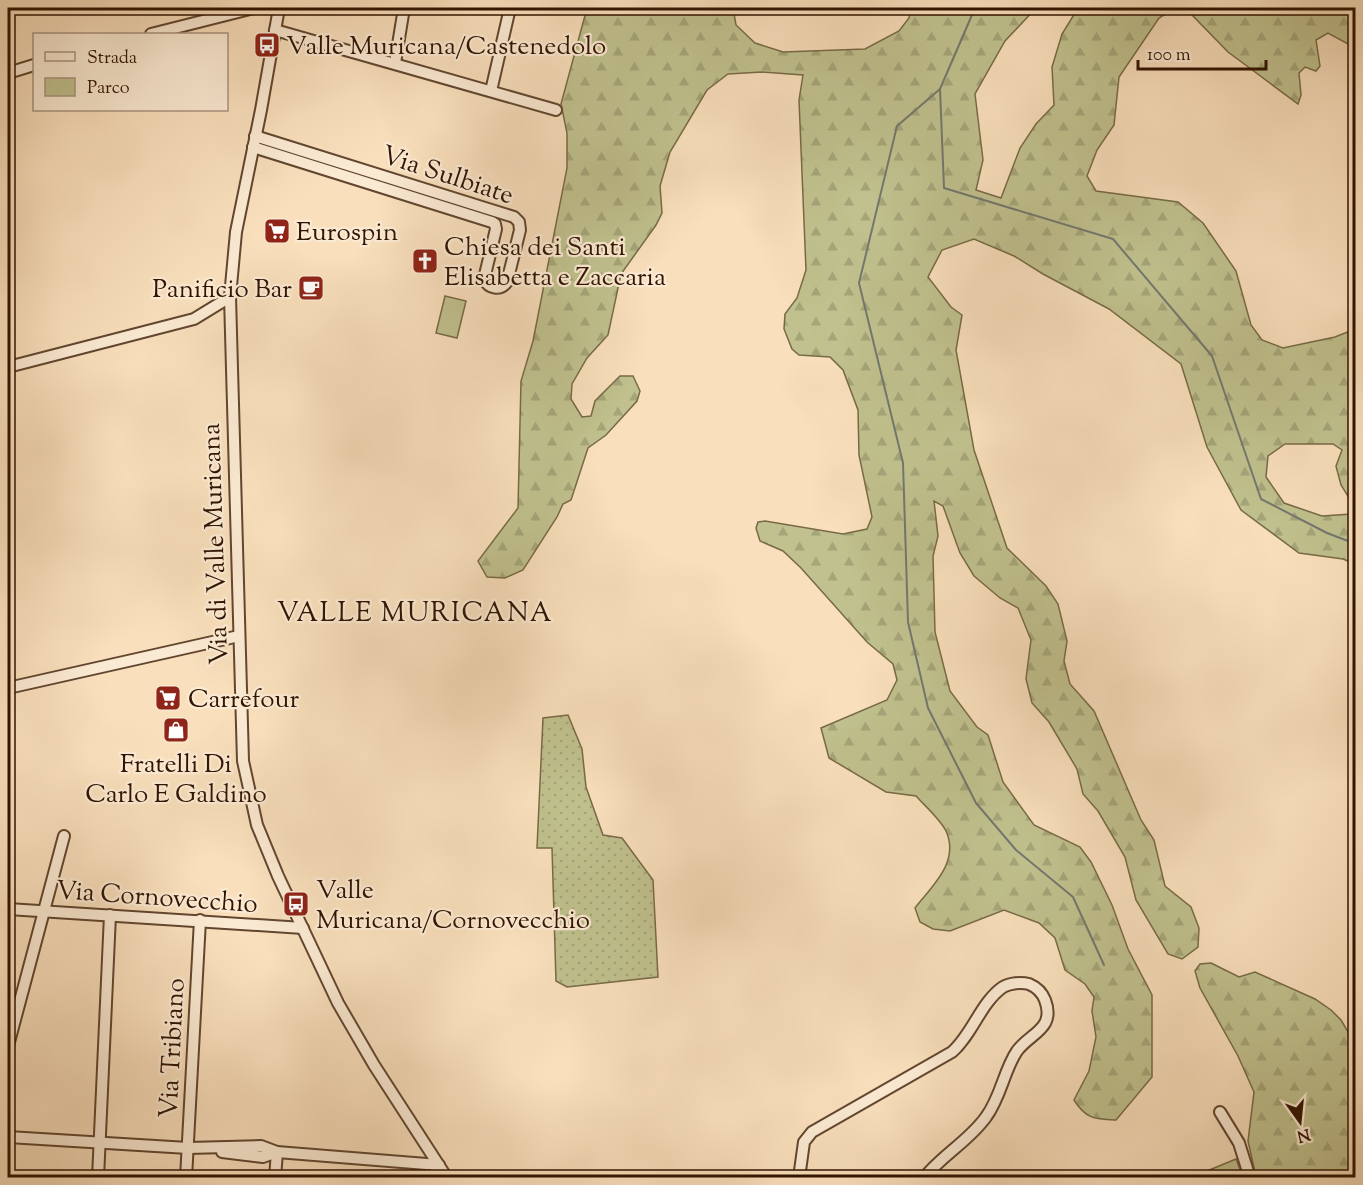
<svg xmlns="http://www.w3.org/2000/svg" width="1363" height="1185" font-family="'Sorts Mill Goudy',serif">
  <style>
    .green { fill: url(#green-dots); stroke: #786a47; stroke-width: 1.5 }
    .forest { fill: url(#forest-firs); stroke: #786a47; stroke-width: 1.5; fill-rule: evenodd }
    .pitch { fill: #c0c18e; stroke: #786a47; stroke-width: 1.5 }
    .lines { fill: none; stroke-linecap: round; stroke-linejoin: round }
    .stream { stroke: #73786e; stroke-width: 2 }
    .minor-casing { stroke: #62462f; stroke-width: 14 }
    .minor { stroke: #fbead3; stroke-width: 10 }
    .labels { text-anchor: middle; stroke-width: 4.5; stroke-linejoin: round; paint-order: stroke }
    .poi-label { font-size: 26px; fill: #301300; stroke: #fbead3; text-anchor: start }
    .street-label { font-size: 26px; fill: #301300; stroke: #fbead3 }
    .neighbourhood-label { font-size: 27px; letter-spacing: 1.5px; fill: #301300; stroke: #fbead3 }
  </style>
  <defs>
    <pattern id="green-dots" width="8" height="8" patternUnits="userSpaceOnUse" patternTransform="scale(1.5)"><rect width="8" height="8" fill="#c0c18e"/><path d="M2 2h.1M6 6h.1" fill="none" stroke="#a5a579" stroke-width="1.8" stroke-linecap="round"/></pattern>
    <pattern id="forest-firs" width="22" height="20" patternUnits="userSpaceOnUse" patternTransform="scale(1.5)"><rect width="22" height="20" fill="#c0c18e"/><path d="M5 1l3.5 6h-7zM16 11l3.5 6h-7z" fill="#a5a579"/></pattern>
  </defs>
  <rect width="100%" height="100%" fill="#f9dfbc"/>
  <filter id="stains"><feTurbulence type="fractalNoise" baseFrequency=".00333" numOctaves="4"/><feColorMatrix values="0 0 0 0 .2 0 0 0 0 .09 0 0 0 0 .02 0 0 0 .5 -.17"/></filter>
  <radialGradient id="worn" r=".72"><stop offset=".6" stop-color="#630" stop-opacity="0"/><stop offset="1" stop-color="#630" stop-opacity=".3"/></radialGradient>
  <!-- green -->
  <path class="green" d="M568 715 582 749 586 787 603 835 622 838 653 880 658 977 567 987 556 981 552 848H537L543 718Z"/>
  <!-- forest -->
  <g class="forest">
    <path d="M587 8H733L736 25 755 43 783 52 865 49 899 31 909 18 910 8H1036L1005 41 975 94 983 160 976 190 1001 198 1020 148 1036 124 1054 105 1052 67 1062 34 1078 8H1355V53L1350 45 1328 33 1316 40 1320 66 1316 71 1305 67 1299 73 1301 95 1298 104 1228 52 1191 14 1175 8 1159 18 1119 77 1114 125 1097 150 1087 176 1096 191 1178 202 1203 223 1236 271 1251 325 1262 340 1283 348 1335 337 1355 329V564L1343 559 1299 553 1241 510 1207 447 1181 364 1109 309 1043 274 1014 256 974 239 942 250 928 277 951 307 962 315 956 350 974 450 1007 548 1046 586 1058 604 1067 641 1064 661 1070 684 1094 711 1141 820 1154 840 1165 886 1191 907 1199 928 1198 947 1182 959 1168 954 1136 900 1125 857 1098 811 1083 794 1077 769 1049 722 1032 703 1026 679 1031 640 1018 608 1000 598 974 576 960 553 943 506 934 501 938 536 933 556 935 632 950 691 977 727 988 735 1003 782 1034 825 1080 847 1091 862 1112 905 1128 949 1152 995V1077L1116 1120C1094 1119 1086 1119 1074 1100L1089 1071 1096 1037 1092 1011 1094 997 1085 984 1065 970 1055 938 1039 923 1004 910 950 931 933 929 920 922 915 908C932 886 960 862 946 831 940 819 925 806 916 796L886 792 829 758 821 728 887 700 897 680 893 664 867 642 801 568 783 551 760 541 756 528 758 522 765 521 843 534 867 529 872 517 859 455 858 410 843 370 830 357 799 355 792 349 784 329 785 314 797 298 806 270 799 100 803 75 762 72 728 74 707 90 670 152 660 186 662 213 656 225 621 274 608 335 587 358 572 384 571 399 582 417 591 416 595 401 620 376H633L640 391 637 401 606 435 588 448 571 500 563 504 557 517 523 570 505 578 487 577 478 561 518 508 521 381 533 341 567 168V133L561 104ZM1285 444H1333L1342 450 1336 466 1341 485 1351 501V514L1322 516 1284 503 1266 477 1268 456Z"/>
    <path d="M1211 963 1239 977 1255 972 1315 999 1331 1010 1341 1020 1350 1035 1356 1046 1355 1177H1256L1248 1141 1254 1092 1238 1056 1200 988 1195 971 1200 964Z"/>
    <path d="M1236 1159 1243 1177H1203L1202 1173Z"/>
  </g>
  <!-- pitch -->
  <path class="pitch" d="M445 296 466 301 457 338 436 333Z"/>
  <g class="lines">
    <!-- stream -->
    <g class="stream">
      <path d="M975 8 940 89 944 188 1113 239 1212 356 1261 499 1327 533 1356 544"/>
      <path d="M940 89 897 126 859 283 903 463 908 622 928 708 976 803 1016 850 1073 897 1104 965"/>
    </g>
    <defs>
      <g id="minor">
        <path d="M279 8 261 110 236 232 230 297 243 761 257 825 278 876 338 1003 374 1065 447 1178"/>
        <path d="M275 30 556 110"/>
        <path d="M151 34 254 8"/>
        <path d="M395 63 404 8"/>
        <path d="M8 73 34 65"/>
        <path d="M491 91 510 8"/>
        <path d="M253 147 492 222 495 224 496 229 484 279C489 289 500 291 507 282L520 230 519 222 514 217 255 136"/>
        <path d="M8 367 194 319 230 297"/>
        <path d="M8 688 239 636"/>
        <path d="M8 909 303 928"/>
        <path d="M8 1046 64 836"/>
        <path d="M1220 1112 1239 1143 1250 1178"/>
        <path d="M8 1137 188 1148 261 1146 277 1152 439 1165 432 1178"/>
        <path d="M222 1152 263 1157 277 1152"/>
        <path d="M98 1178 110 915"/>
        <path d="M186 1178 200 920"/>
        <path d="M275 1178 277 1152"/>
        <path d="M720 1178H739"/>
        <path d="M799 1178 804 1142 812 1132 952 1052C972 1035 981 1002 1003 987 1010 983 1021 982 1029 984 1036 987 1042 992 1045 1000 1056 1029 1030 1033 1017 1051 1004 1070 1001 1097 986 1117 969 1141 942 1155 924 1178"/>
      </g>
    </defs>
    <!-- minor casing -->
    <use href="#minor" class="minor-casing"/>
    <!-- minor -->
    <use href="#minor" class="minor"/>
  </g>
  <!-- icons -->
  <defs>
    <symbol id="bus-square" viewBox="-11 -11 22 22"><rect x="-9" y="-9" width="18" height="18" rx="4" fill="#8f2418" stroke="#fbead3"/><path d="M-5-6H5V4H4V6H2V4H-2V6H-4V4H-5ZM-3.5-4V0h7V-4ZM-3.5 1.2v1.5H-2V1.2ZM2 1.2v1.5H3.5V1.2Z" fill="#fff"/></symbol>
    <symbol id="supermarket-square" viewBox="-11 -11 22 22"><rect x="-9" y="-9" width="18" height="18" rx="4" fill="#8f2418" stroke="#fbead3"/><path d="M-6-5.5h2.5l.6 2H6L4.5 2H-2.5L-4.4-4H-6ZM-1.5 3.2a1.3 1.3 0 1 0 .1 0ZM3 3.2a1.3 1.3 0 1 0 .1 0Z" fill="#fff"/></symbol>
    <symbol id="church-square" viewBox="-11 -11 22 22"><rect x="-9" y="-9" width="18" height="18" rx="4" fill="#8f2418" stroke="#fbead3"/><path d="M-1.2-6h2.4v3.5h3.3v2.4h-3.3V6h-2.4V-.1h-3.3v-2.4h3.3Z" fill="#fff"/></symbol>
    <symbol id="cafe-square" viewBox="-11 -11 22 22"><rect x="-9" y="-9" width="18" height="18" rx="4" fill="#8f2418" stroke="#fbead3"/><path d="M-5.5-4.5H6V0H3Q3 3.5 0 3.5H-2.5Q-5.5 3.5-5.5 0ZM3-3.2v2h1.7v-2ZM-6 4.5H4V6H-6Z" fill="#fff"/></symbol>
    <symbol id="shop-square" viewBox="-11 -11 22 22"><rect x="-9" y="-9" width="18" height="18" rx="4" fill="#8f2418" stroke="#fbead3"/><path d="M-5-2.5h2.3a2.7 3.5 0 0 1 5.4 0H5L5.5 6h-11ZM-1.5-2.5h3a1.5 2.3 0 0 0-3 0Z" fill="#fff"/></symbol>
  </defs>
  <g fill-rule="evenodd">
    <use href="#bus-square" x="252" y="30" width="30" height="30"/>
    <use href="#supermarket-square" x="262" y="216" width="30" height="30"/>
    <use href="#church-square" x="410" y="246" width="30" height="30"/>
    <use href="#cafe-square" x="296" y="273" width="30" height="30"/>
    <use href="#supermarket-square" x="153" y="683" width="30" height="30"/>
    <use href="#shop-square" x="161" y="715" width="30" height="30"/>
    <use href="#bus-square" x="281" y="889" width="30" height="30"/>
  </g>
  <g class="labels">
    <!-- poi labels -->
    <g class="poi-label">
      <text x="286" y="54">Valle Muricana/Castenedolo</text>
      <text x="296" y="240">Eurospin</text>
      <text x="444" y="255">Chiesa dei Santi<tspan x="444" dy="30">Elisabetta e Zaccaria</tspan></text>
      <text x="292" y="297" text-anchor="end">Panificio Bar</text>
      <text x="188" y="707">Carrefour</text>
      <text x="176" y="772" text-anchor="middle">Fratelli Di<tspan x="176" dy="30">Carlo E Galdino</tspan></text>
      <text x="316" y="898">Valle<tspan x="316" dy="30">Muricana/Cornovecchio</tspan></text>
    </g>
    <!-- street labels -->
    <g class="street-label">
      <text transform="translate(448 174) rotate(18)" y="9">Via Sulbiate</text>
      <text transform="translate(214 544) rotate(-92)" y="9">Via di Valle Muricana</text>
      <text transform="translate(157 896) rotate(4)" y="9">Via Cornovecchio</text>
      <text transform="translate(171 1048) rotate(-87)" y="9">Via Tribiano</text>
    </g>
    <!-- neighbourhood labels -->
    <g class="neighbourhood-label">
      <text x="415" y="621">VALLE MURICANA</text>
    </g>
  </g>
  <!-- margin -->
  <rect width="1363" height="1185" fill="none" stroke="#f9dfbc" stroke-width="30"/>
  <rect x="9" y="9" width="1345" height="1167" fill="none" stroke="#301300" stroke-width="3"/>
  <rect x="15" y="15" width="1333" height="1155" fill="none" stroke="#301300" stroke-width="1.5"/>
  <!-- legend -->
  <rect x="33" y="33" width="195" height="78" fill="#fbead3" stroke="#aa947f" stroke-width="1.5"/>
  <rect x="45" y="52" width="30" height="9" fill="#fbead3" stroke="#aa947f" stroke-width="1.5"/>
  <text x="87" y="63" font-size="18" fill="#301300">Strada</text>
  <rect x="45" y="78" width="30" height="18" fill="#c0c18e" stroke="#aa947f" stroke-width="1.5"/>
  <text x="87" y="93" font-size="18" fill="#301300">Parco</text>
  <!-- north arrow -->
  <g transform="translate(1300 1122) rotate(165)" stroke="#fbead3" stroke-width="4.5" paint-order="stroke">
  <path d="M0-4.5L10 22L0 15L-10 22Z" fill="#301300"/>
  <text y="-9" font-size="16" font-weight="bold" text-anchor="middle" fill="#301300">N</text>
  </g>
  <!-- scale -->
  <path d="M1138 60v9h128v-9" fill="none" stroke="#301300" stroke-width="3"/>
  <text x="1147" y="60" font-size="18" fill="#301300" stroke="#fbead3" stroke-width="4.5" paint-order="stroke">100 m</text>
  <rect width="100%" height="100%" filter="url(#stains)"/>
  <rect width="100%" height="100%" fill="url(#worn)"/>
</svg>
